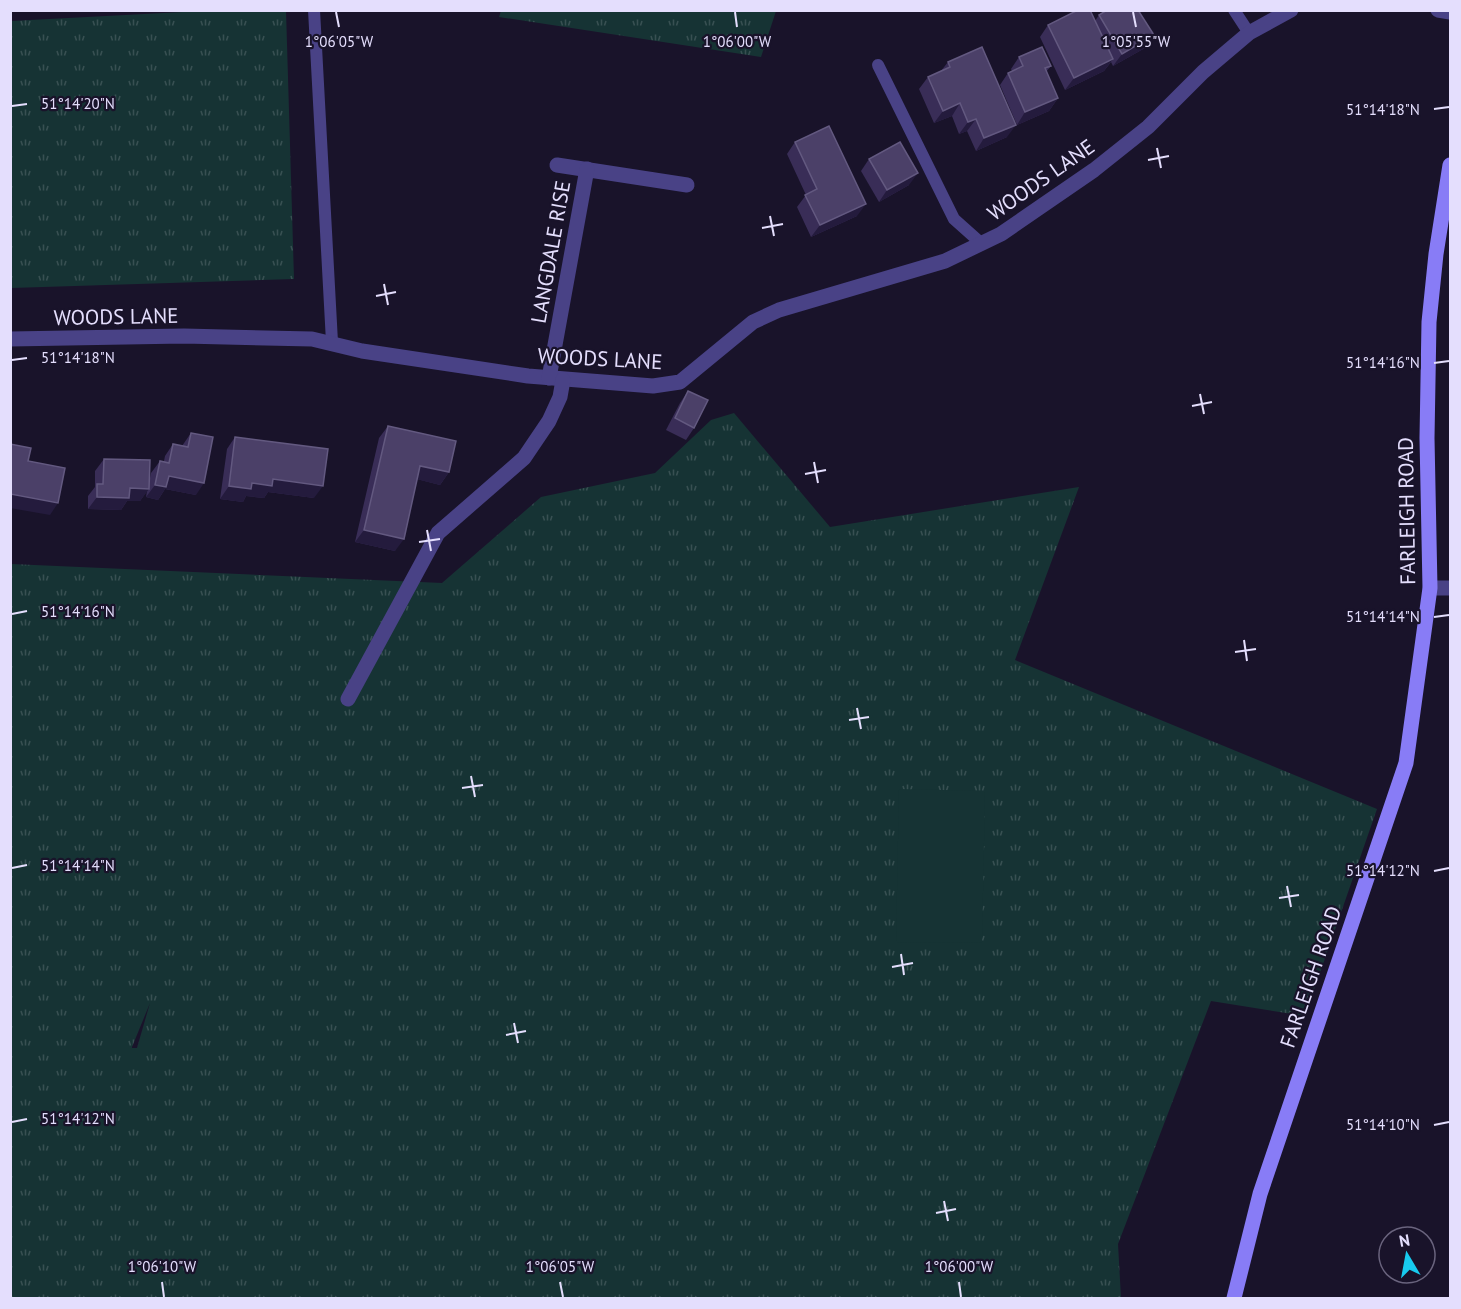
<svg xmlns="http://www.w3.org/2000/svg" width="1461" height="1309" font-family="'PT Sans',sans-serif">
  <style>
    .grass { fill: url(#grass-tufts); fill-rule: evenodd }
    .garden { fill: #163334 }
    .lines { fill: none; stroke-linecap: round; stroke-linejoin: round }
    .lane { stroke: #494286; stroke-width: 12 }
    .street { stroke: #494286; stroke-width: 15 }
    .secondary { stroke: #887cf6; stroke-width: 15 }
    .wall { fill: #392d57 }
    .shaded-wall { fill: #241b3d }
    .building { fill: #4b4068; stroke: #635980; stroke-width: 1.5 }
    .ticks { fill: none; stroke: #e4defd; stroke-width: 2 }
    .labels { text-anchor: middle; stroke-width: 4.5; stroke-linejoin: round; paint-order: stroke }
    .street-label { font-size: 21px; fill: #e4defd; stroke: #19132a }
    .ticks-label { font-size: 15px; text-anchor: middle; fill: #e4defd; stroke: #19132a; stroke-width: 4.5; stroke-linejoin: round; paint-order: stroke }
  </style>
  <defs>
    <pattern id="grass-tufts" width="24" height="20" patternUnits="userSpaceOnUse" patternTransform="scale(1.5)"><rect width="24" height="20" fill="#163334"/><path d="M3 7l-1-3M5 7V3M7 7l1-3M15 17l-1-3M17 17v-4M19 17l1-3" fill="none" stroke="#385052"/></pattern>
  </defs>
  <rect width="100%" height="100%" fill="#19132a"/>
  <!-- grass -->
  <g class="grass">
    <path d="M202 11H286L294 279 11 288V21Z"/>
    <path d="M501 11 776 10V11L761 57 499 17Z"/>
    <path d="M734 413 830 527 1079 487 1015 660 1377 809 1305 1016 1211 1001 1118 1244 1121 1298H11V564L442 583 541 497 655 473 711 420ZM150 1003 137 1048H132V1047Z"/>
  </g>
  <!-- garden -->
  <path class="garden" d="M899 789 985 791 982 943 896 942Z"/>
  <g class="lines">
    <!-- lane -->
    <g class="lane">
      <path d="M314 10 332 342"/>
      <path d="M1234 10 1249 33"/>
      <path d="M878 65 954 219 982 244"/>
    </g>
    <!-- street -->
    <g class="street">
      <path d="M1438 10 1450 12"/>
      <path d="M557 165 687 185"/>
      <path d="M10 339 184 336 312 339 362 351 528 376 653 386 680 382 753 322 779 310 945 261 1001 234 1094 170 1148 127 1203 72 1249 33 1291 10"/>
      <path d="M549 378 587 169"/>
      <path d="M1430 588H1450"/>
      <path d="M348 699 438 533 524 458 549 421 560 397 563 380"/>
    </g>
    <!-- secondary -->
    <path class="secondary" d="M1234 1298 1260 1194 1406 763 1430 588 1427 438 1429 322 1436 254 1450 165"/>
  </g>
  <!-- wall -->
  <g class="wall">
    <path d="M1099 15 1145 48 1113 66 1111 62 1104 71 1065 90 1040 37 1048 25 1095 21Z"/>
    <path d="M1019 57 1051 66 1046 72 1058 98 1049 111 1017 125 1000 85 1008 73 1012 71 1011 69Z"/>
    <path d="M948 62 1007 137 976 151 967 131 959 134 952 116 934 123 919 89 928 77 941 71Z"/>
    <path d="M795 142 857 216 811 237 797 207 806 195 787 154Z"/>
    <path d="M869 159 909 185 879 202 861 171Z"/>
    <path d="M688 391 694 428 686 440 666 430 680 403Z"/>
    <path d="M388 426 449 472 440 485 417 479 395 551 355 542 379 438Z"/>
    <path d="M191 433 196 495 165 489 158 500 146 497 147 491 140 501H127L121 510 88 509V496L95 487V471L104 459 149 483 151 473 160 461H164L165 456 173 444 182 446Z"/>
    <path d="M235 437 314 498 268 492 264 498 246 496 243 502 220 499 227 449Z"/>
  </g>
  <!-- shaded-wall -->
  <g class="shaded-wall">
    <path d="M1154 35 1145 48 1113 66 1122 54Z"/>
    <path d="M1113 59 1104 71 1065 90 1074 78Z"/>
    <path d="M1058 98 1049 111 1017 125 1025 112Z"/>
    <path d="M960 103 952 116 934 123 943 111Z"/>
    <path d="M976 119 967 131 959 134 968 122Z"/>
    <path d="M1016 125 1007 137 976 151 984 138Z"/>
    <path d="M918 173 909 185 879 202 887 190Z"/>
    <path d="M866 204 857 216 811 237 820 225Z"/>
    <path d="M420 466 449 472 440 485 412 478Z"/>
    <path d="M169 476 204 483 196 495 165 489 158 500 146 497 155 485Z"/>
    <path d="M273 479 323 486 314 498 268 492 264 498 246 496 243 502 220 499 229 486Z"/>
    <path d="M130 488 149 489 140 501H127L121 510 88 509 97 497Z"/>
    <path d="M10 494 58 503 50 515 10 508Z"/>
    <path d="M364 530 404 539 395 551 355 542Z"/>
  </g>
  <!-- building -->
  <g class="building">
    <path d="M1078 10H1090L1113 59 1074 78 1048 25Z"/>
    <path d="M1107 10H1138L1154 35 1122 54 1099 15Z"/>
    <path d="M982 47 1016 125 984 138 976 119 968 122 960 103 943 111 928 77 950 67 948 62Z"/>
    <path d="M1042 47 1051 66 1045 68 1058 98 1025 112 1008 73 1023 66 1019 57Z"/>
    <path d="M829 126 866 204 820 225 805 195 817 189 795 142Z"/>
    <path d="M900 142 918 173 887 190 869 159Z"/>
    <path d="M688 391 708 400 694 428 675 418Z"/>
    <path d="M388 426 456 441 449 472 420 466 404 539 364 530Z"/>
    <path d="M191 433 213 437 204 483 169 476 166 487 155 485 160 461 169 463 173 444 188 447Z"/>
    <path d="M235 437 328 449 323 486 273 479 272 486 252 483 251 489 229 486Z"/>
    <path d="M10 444 31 448 28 461 65 468 58 503 10 494Z"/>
    <path d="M104 459 150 460 149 489 130 488 129 498 97 497V484H103Z"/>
  </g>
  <!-- ticks -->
  <path class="ticks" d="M336 12 339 27M735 12 737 27M1133 12 1136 27M12 106 27 104M1434 109 1449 107M1157 148 1161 168M1148 160 1169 156M770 216 774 236M762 228 783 224M384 284 388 305M376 296 396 292M12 360 27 358M1434 363 1449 361M1200 394 1204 414M1192 406 1212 402M814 462 818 483M805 474 826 470M427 530 431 551M419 542 440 539M12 614 27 611M1434 617 1449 615M1244 640 1247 661M1235 652 1256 649M857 708 861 729M849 720 869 717M471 776 475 797M462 788 483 785M12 868 27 865M1434 871 1449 868M1287 886 1291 907M1279 898 1299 895M901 954 904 975M892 967 913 963M514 1023 518 1043M506 1035 526 1031M12 1122 27 1119M1434 1125 1449 1122M944 1201 948 1221M936 1213 956 1209M162 1282 164 1297M560 1282 563 1297M959 1282 961 1297"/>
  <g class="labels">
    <!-- street labels -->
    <g class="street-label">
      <text transform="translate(1041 180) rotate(-35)" y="7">WOODS LANE</text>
      <text transform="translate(551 252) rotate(-80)" y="7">LANGDALE RISE</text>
      <text transform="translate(116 317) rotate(-1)" y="7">WOODS LANE</text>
      <text transform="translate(600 359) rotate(3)" y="7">WOODS LANE</text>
      <text transform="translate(1407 511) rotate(-91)" y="7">FARLEIGH ROAD</text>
      <text transform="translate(1311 977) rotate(-71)" y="7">FARLEIGH ROAD</text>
    </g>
  </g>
  <g class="ticks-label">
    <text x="339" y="47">1°06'05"W</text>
    <text x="737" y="47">1°06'00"W</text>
    <text x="1136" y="47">1°05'55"W</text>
    <text x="78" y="109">51°14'20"N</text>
    <text x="1383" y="115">51°14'18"N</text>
    <text x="78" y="363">51°14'18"N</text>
    <text x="1383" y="368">51°14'16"N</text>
    <text x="78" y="617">51°14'16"N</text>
    <text x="1383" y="622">51°14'14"N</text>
    <text x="78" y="871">51°14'14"N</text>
    <text x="1383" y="876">51°14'12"N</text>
    <text x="78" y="1124">51°14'12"N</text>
    <text x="1383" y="1130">51°14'10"N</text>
    <text x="162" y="1272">1°06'10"W</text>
    <text x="560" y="1272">1°06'05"W</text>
    <text x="959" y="1272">1°06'00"W</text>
  </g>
  <!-- border -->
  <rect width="1461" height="1309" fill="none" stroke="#e4defd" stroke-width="24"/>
  <!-- north arrow -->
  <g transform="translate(1407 1255) rotate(350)"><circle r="28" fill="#19132a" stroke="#6a647e" stroke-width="1.5"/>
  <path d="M0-4.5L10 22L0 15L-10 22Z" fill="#18cbef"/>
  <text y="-9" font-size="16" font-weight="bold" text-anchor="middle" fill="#e4defd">N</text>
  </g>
</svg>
